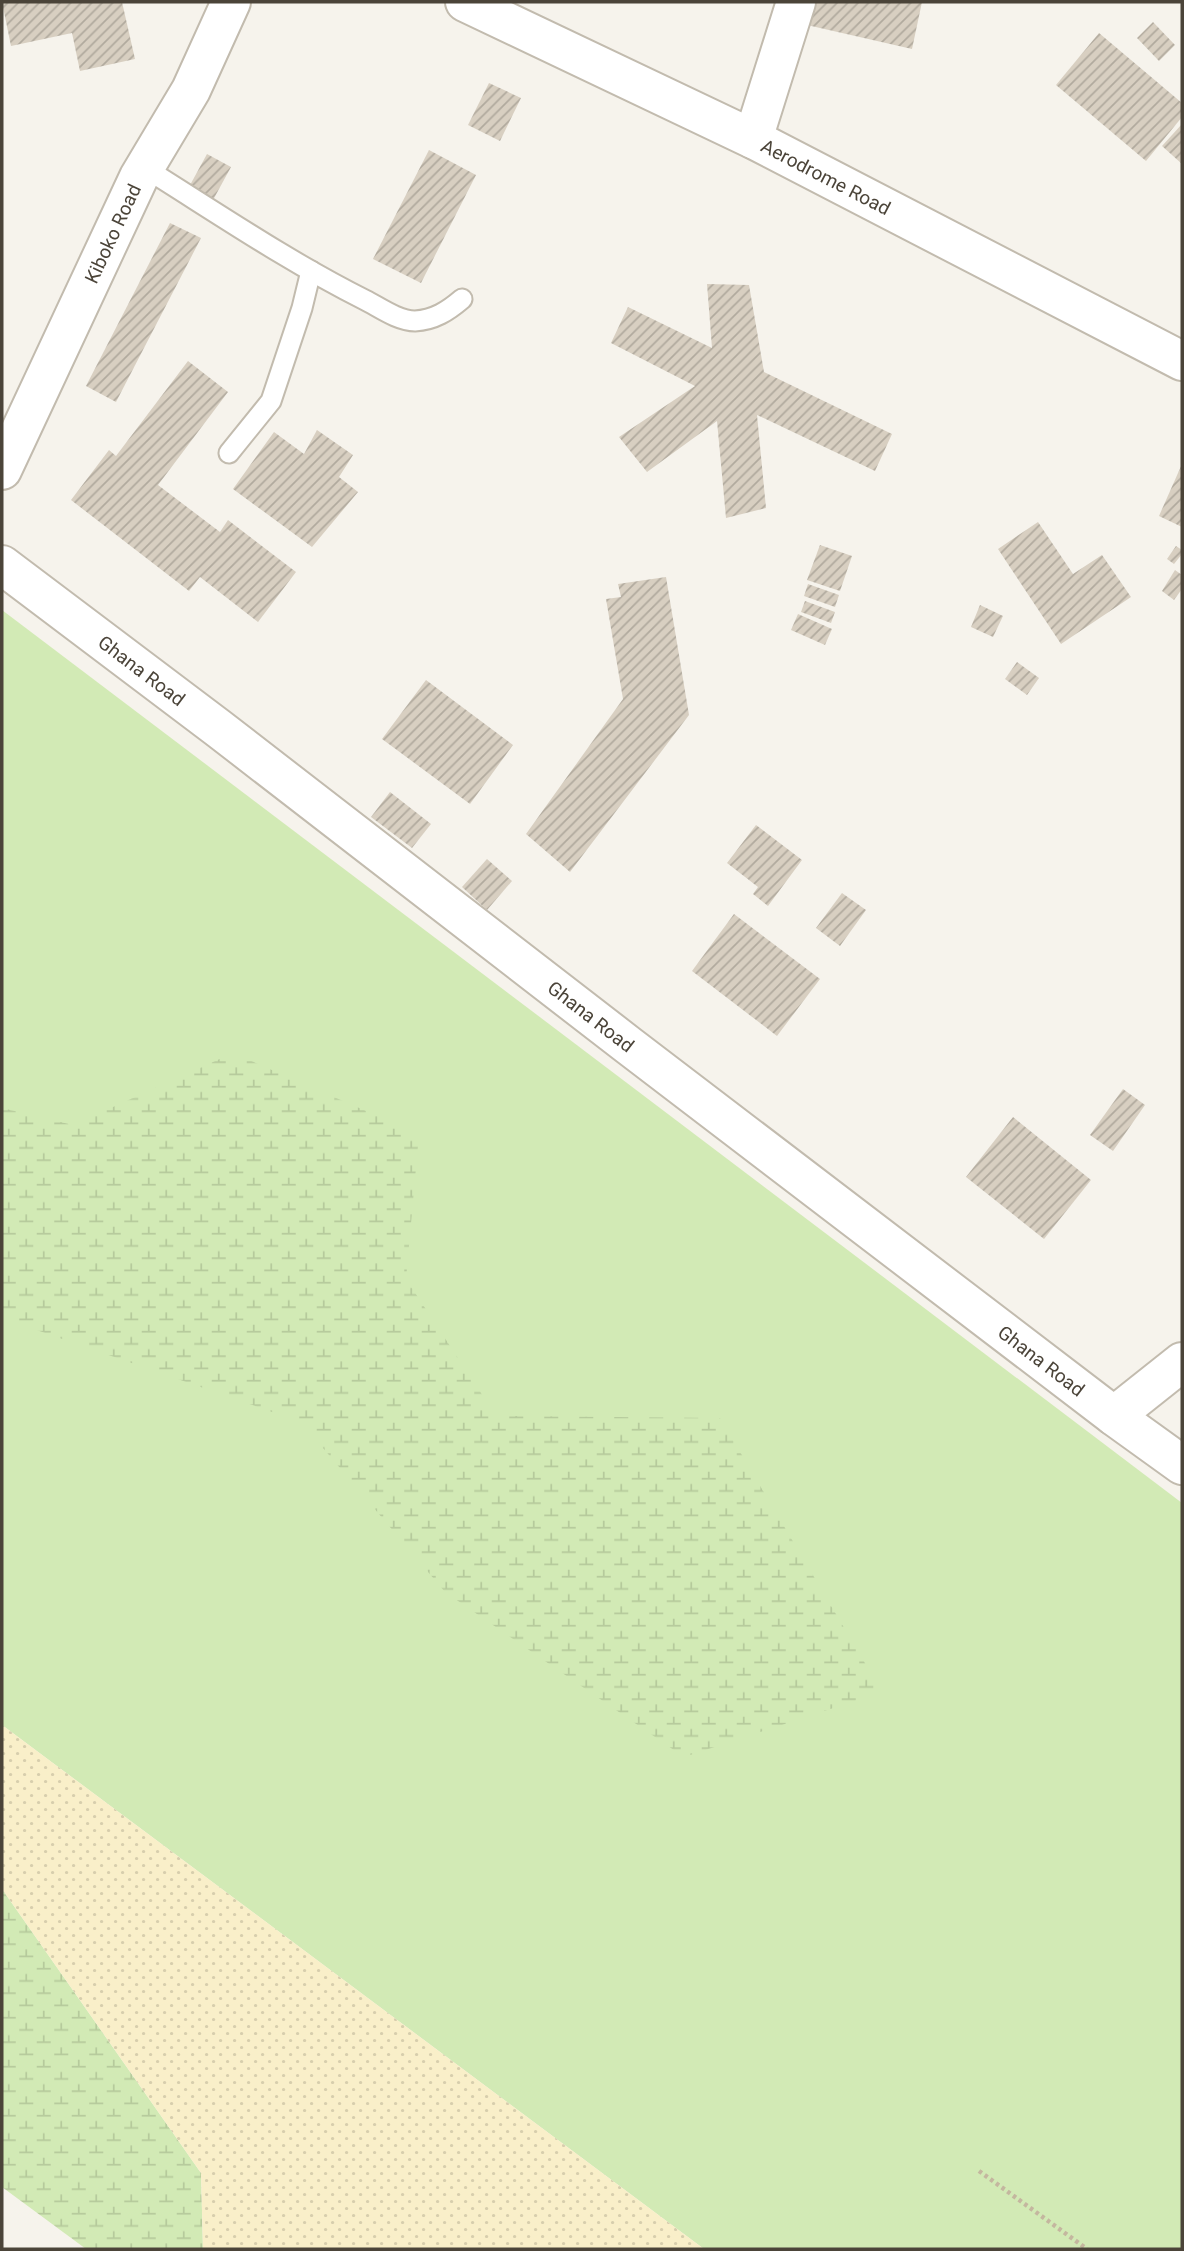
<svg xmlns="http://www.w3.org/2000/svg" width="1184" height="2251" font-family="Roboto,sans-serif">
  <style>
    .green { fill: #d2eab5 }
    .wetland { fill: url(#wetland-marsh) }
    .sand { fill: url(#sand-dots) }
    .building { fill: url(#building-hatch) }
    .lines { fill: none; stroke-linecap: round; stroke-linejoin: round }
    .service-casing { stroke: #c2bbae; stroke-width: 23 }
    .minor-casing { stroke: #c2bbae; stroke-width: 42 }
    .path { stroke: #c4b79f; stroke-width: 4.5; stroke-dasharray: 3.5 3.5; stroke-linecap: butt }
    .service { stroke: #fff; stroke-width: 19 }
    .minor { stroke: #fff; stroke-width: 38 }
    .labels { text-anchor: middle; stroke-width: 6; stroke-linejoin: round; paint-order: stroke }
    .street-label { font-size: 19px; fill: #4b4439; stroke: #fff }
  </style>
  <defs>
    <pattern id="wetland-marsh" width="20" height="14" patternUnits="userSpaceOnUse" patternTransform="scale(1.75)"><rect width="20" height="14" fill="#d2eab5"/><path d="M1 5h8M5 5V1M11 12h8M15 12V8" fill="none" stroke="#b6ca9c"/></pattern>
    <pattern id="sand-dots" width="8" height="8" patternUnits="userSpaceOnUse" patternTransform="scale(1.75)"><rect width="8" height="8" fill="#f9efc9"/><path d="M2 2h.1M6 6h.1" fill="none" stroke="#d7cead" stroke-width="1.8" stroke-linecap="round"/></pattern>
    <pattern id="building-hatch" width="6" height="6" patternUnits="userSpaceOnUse" patternTransform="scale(1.75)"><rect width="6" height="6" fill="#d8cfc1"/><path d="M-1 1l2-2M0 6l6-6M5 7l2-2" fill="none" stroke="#b1aa9e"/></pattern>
  </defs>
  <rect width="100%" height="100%" fill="#f6f3ec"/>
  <!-- green -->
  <path class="green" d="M2 610 1182 1503V2249H704L2 1725Z"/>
  <!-- wetland -->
  <g class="wetland">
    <path d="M233 1053 419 1134 406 1279 496 1416 720 1418 882 1692 684 1757 445 1592 301 1422 2 1318V1108L73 1125Z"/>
    <path d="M2 1889 201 2173 203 2249H86L2 2187Z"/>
  </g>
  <!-- sand -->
  <path class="sand" d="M2 1725 704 2249H203L201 2173 2 1889Z"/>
  <!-- building -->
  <g class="building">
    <path d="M2 2H122L135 59 80 71 72 33 11 46Z"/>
    <path d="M812 2H922L912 49 807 25Z"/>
    <path d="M1153 22 1175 45 1159 61 1137 38Z"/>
    <path d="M1099 33 1182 103V117L1146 161 1056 85Z"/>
    <path d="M489 83 521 98 500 141 468 125Z"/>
    <path d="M1182 124V164L1162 146Z"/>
    <path d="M429 150 476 175 421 283 373 259Z"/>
    <path d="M207 154 231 167 213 200 189 187Z"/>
    <path d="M170 223 201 238 116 402 86 386Z"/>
    <path d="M707 284 749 285 764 372 892 434 875 471 757 415 766 508 726 518 717 421 647 472 619 437 695 386 611 343 628 307 712 348Z"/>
    <path d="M188 361 228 392 158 485 220 532 228 520 296 572 258 622 200 577 189 591 71 500 109 450 116 456Z"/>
    <path d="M317 430 353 455 339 477 358 492 312 547 233 489 274 432 304 454Z"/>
    <path d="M1182 464V527L1159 516Z"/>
    <path d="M1038 522 1073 574 1102 555 1131 597 1061 644 998 549Z"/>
    <path d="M820 545 852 556 840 591 807 580Z"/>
    <path d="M1176 546 1182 550V554L1174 564 1167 559Z"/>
    <path d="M1175 570 1182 575V589L1174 600 1162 591Z"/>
    <path d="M666 577 689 715 570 872 526 834 623 699 606 599 621 597 618 584Z"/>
    <path d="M808 584 839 595 835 607 804 596Z"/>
    <path d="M805 601 835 612 831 623 801 612Z"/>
    <path d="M980 605 1003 616 993 637 971 627Z"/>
    <path d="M798 614 832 629 825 645 791 630Z"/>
    <path d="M1017 662 1039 678 1027 695 1005 679Z"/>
    <path d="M426 680 513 745 470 804 382 739Z"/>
    <path d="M390 792 431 824 412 848 371 817Z"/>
    <path d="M756 825 802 860 768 906 753 894 758 887 727 863Z"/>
    <path d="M487 859 512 881 487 910 462 887Z"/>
    <path d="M842 893 866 910 840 946 816 928Z"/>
    <path d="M734 914 820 979 777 1036 692 971Z"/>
    <path d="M1123 1089 1145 1105 1113 1151 1090 1135Z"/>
    <path d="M1013 1117 1091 1180 1044 1239 966 1177Z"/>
  </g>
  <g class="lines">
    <defs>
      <g id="service">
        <path d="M145 168C217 213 289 262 365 300 379 307 398 321 415 321 434 320 448 311 462 299"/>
        <path d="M229 453 271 401 302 308 311 271"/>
      </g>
      <g id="minor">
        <path id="s1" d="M465 2 753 139 1182 361"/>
        <path d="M753 139 796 2"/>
        <path id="s2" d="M2 470 139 177 191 90 231 2"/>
        <path id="s3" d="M2 565 218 728 628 1045 1114 1416 1182 1465"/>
        <path d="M1114 1416 1182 1362"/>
      </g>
    </defs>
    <!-- service casing -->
    <use href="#service" class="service-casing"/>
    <!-- minor casing -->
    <use href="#minor" class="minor-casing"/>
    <!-- path -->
    <path class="path" d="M979 2171 1087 2249"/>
    <!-- service -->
    <use href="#service" class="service"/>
    <!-- minor -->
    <use href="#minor" class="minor"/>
  </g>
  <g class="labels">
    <!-- street labels -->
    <g class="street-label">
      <text dy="7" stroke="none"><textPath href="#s1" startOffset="401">Aerodrome Road</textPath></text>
      <text dy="7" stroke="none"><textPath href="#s2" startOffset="261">Kiboko Road</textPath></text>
      <text dy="7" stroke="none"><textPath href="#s3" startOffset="175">Ghana Road</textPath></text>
      <text dy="7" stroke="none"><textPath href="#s3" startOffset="742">Ghana Road</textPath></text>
      <text dy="7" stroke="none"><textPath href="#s3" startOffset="1309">Ghana Road</textPath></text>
    </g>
  </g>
  <!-- border -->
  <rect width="1184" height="2251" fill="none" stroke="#4b4439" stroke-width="7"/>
</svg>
